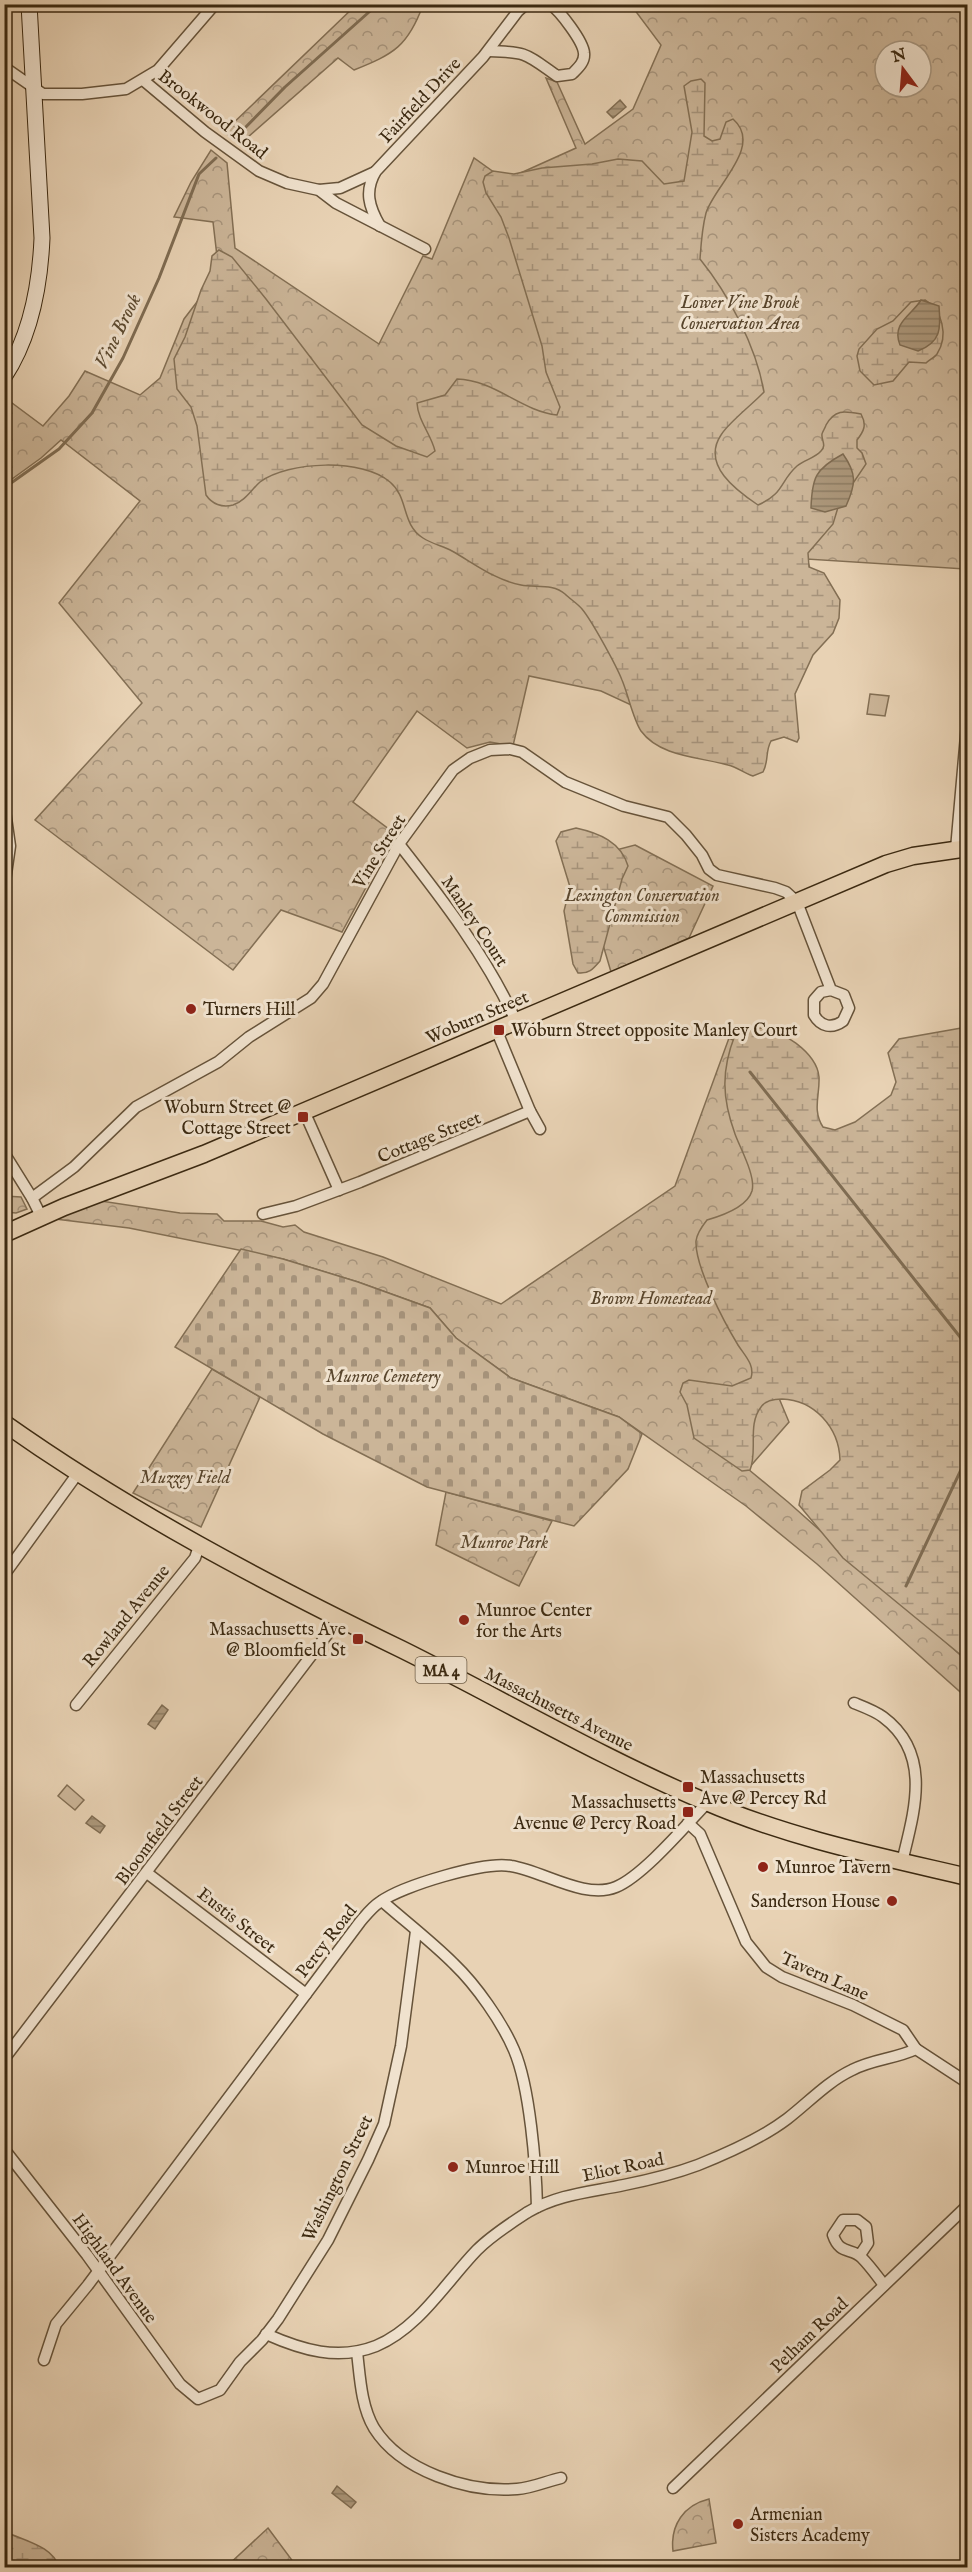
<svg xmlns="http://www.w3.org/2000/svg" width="972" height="2572" font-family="'IM FELL English',serif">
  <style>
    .forest { fill: url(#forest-crowns); stroke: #836f54; stroke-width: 1.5; fill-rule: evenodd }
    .wetland { fill: url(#wetland-marsh); stroke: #836f54; stroke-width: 1.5 }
    .cemetery { fill: url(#cemetery-stones); stroke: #836f54; stroke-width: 1.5 }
    .garden { fill: #cbb598; stroke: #836f54; stroke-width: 1.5 }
    .water { fill: url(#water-rules); stroke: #7f6c52; stroke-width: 1.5 }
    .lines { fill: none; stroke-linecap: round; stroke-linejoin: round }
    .stream { stroke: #7f6c52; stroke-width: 3 }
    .street-casing { stroke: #66533a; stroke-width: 13 }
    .secondary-casing { stroke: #3b2911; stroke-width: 17 }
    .primary-casing { stroke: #3b2911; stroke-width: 19 }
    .street { stroke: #f0e2ce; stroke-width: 10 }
    .secondary { stroke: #f0e2ce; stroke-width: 15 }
    .primary { stroke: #e8d2b4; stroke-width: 16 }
    .poi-dot { fill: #8f2418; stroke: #f0e2ce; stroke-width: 2 }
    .labels { text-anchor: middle; stroke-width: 6; stroke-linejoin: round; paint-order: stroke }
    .shield { fill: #f0e2ce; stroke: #71604a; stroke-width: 1.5 }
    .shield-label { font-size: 16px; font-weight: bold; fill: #3b2911 }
    .street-label { font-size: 18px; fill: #3b2911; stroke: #f0e2ce }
    .park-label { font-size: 18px; font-style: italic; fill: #58452c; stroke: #f0e2ce }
    .poi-label { font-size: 18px; fill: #3b2911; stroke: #f0e2ce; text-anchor: start }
    .water-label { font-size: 20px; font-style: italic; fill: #5d4b31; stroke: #f0e2ce }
  </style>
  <defs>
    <pattern id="forest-crowns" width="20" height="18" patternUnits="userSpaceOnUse" patternTransform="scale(1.5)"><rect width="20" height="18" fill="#cbb598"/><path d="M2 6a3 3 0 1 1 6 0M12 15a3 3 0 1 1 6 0" fill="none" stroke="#a6937b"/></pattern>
    <pattern id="wetland-marsh" width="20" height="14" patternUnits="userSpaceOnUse" patternTransform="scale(1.5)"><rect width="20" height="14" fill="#cbb598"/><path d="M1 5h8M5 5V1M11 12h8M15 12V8" fill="none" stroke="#a6937b"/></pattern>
    <pattern id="cemetery-stones" width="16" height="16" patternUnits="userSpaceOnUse" patternTransform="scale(1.5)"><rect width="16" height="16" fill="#cbb598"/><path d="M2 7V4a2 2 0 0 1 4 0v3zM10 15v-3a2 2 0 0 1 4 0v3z" fill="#a6937b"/></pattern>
    <pattern id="water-rules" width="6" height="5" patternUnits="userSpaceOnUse" patternTransform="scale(1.5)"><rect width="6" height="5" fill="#ad997d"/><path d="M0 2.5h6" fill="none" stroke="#8e7d65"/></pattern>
  </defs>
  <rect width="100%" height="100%" fill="#e8d2b4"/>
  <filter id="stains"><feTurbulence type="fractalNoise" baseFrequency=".00333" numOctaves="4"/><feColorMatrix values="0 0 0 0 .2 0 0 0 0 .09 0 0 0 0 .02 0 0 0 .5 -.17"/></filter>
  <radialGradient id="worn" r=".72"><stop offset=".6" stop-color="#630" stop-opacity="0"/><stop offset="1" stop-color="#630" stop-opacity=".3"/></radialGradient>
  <!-- forest -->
  <g class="forest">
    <path d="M356 5H423C408 46 394 54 354 70L338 58 240 144 224 132Z"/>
    <path d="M631 5H967L968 545 963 548 965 569 807 559 830 634 651 600 631 705 601 691 529 676 513 746 490 742 467 748 417 711 353 802 398 836 383 856 342 932 281 910 233 970 35 820 142 703 59 603 140 501 61 440 41 458 5 484 4 397 43 426 69 396 85 371 140 395 160 378 184 319 200 298 218 265 213 222 174 217 191 182 211 150 227 163 235 248 379 344 423 256 432 259 474 158 505 180 576 148 546 78 557 82 585 144 633 109 661 45ZM885 51H921V87H885Z"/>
    <path d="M635 845 713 886 689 938 611 972 578 860Z"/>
    <path d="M729 1038 761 1054 836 1161 725 1269 789 1422 748 1469 788 1502 967 1661V1698L817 1564 746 1506 619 1417 511 1378 456 1338 430 1308 358 1282 283 1259 129 1228 55 1219 101 1201 180 1213 217 1214 224 1221H261L283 1227 295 1225 304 1232 383 1257 501 1304 675 1186Z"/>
    <path d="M4 1196 21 1197 27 1209 16 1213 5 1212Z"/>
    <path d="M212 1369 260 1397 201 1527 133 1493Z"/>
    <path d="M446 1492 552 1521 519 1586 436 1545Z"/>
    <path d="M709 2499 716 2543 673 2551C670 2525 684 2505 709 2499Z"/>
    <path d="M268 2528 297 2567H226Z"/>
  </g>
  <!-- wetland -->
  <g class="wetland">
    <path d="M701 79 705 83 704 136 712 141 720 139 726 122 733 119C764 146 714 186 706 213 702 228 701 244 700 259 729 295 756 346 764 392 753 404 729 422 721 435 701 465 737 491 758 505 784 494 780 481 797 466 804 460 815 458 821 451 827 445 821 440 822 434 822 433 826 426 826 425 835 409 844 411 861 414 867 425 864 431 857 440V448L862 453 866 464 839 504 833 524 808 553 809 567 824 573 840 600 839 618 833 633 813 655 795 694 799 738 797 742 784 737 771 741C765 752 769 761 763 772L753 776C744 773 737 767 728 765 700 757 660 757 641 731 633 719 628 694 622 680 616 665 592 621 582 609 577 603 570 599 565 594 553 583 535 588 521 585 495 580 475 564 452 551 443 546 432 544 423 538 401 524 409 498 390 482 363 458 288 461 260 482 251 490 245 501 233 505 222 508 212 504 206 495L197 426 191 407 177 389 174 359 185 337 201 290 210 271 212 256 219 250 232 257 266 299 362 425 396 446 427 457 435 451C431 434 418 421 417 403L445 395 457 379C495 380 521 411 557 415L560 407 546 372 542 346 509 238 501 217 486 193 483 182 485 176 493 171 514 174 542 168 592 164 618 159 642 161 664 184 684 181 692 132 684 86 691 81Z"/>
    <path d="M925 300C942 310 949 335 937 354 935 357 929 360 926 363L909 362 893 381 874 385 860 371 857 356 859 349 877 329 893 321 911 302Z"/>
    <path d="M576 828C599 833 621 842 628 866L622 879 600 961C593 969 589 974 578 973L573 964 564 911 570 887 556 841 561 832Z"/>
    <path d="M967 1027H968L967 1660 843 1558 799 1505 802 1491 830 1470 840 1460C839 1427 814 1400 782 1399 774 1399 765 1401 761 1407 747 1425 758 1451 750 1470L742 1471 694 1438 687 1405 680 1392 683 1383 689 1380 732 1386 751 1378C755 1365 745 1356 738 1345 724 1322 695 1267 696 1241 697 1233 703 1225 707 1220 721 1216 747 1207 752 1191 756 1176 740 1148 735 1134 722 1098 721 1071 735 1035 741 1033 750 1028 757 1028 780 1027 817 1053 819 1077 820 1095 812 1110 823 1127L835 1130 855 1122 891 1095 896 1082 888 1053 899 1039Z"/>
    <path d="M4 2531C23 2541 52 2545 59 2567H5Z"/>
  </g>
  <!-- cemetery -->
  <path class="cemetery" d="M241 1249 283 1259 358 1282 430 1308 456 1338 511 1378 619 1417 642 1434 628 1469 574 1526 427 1487 323 1434 175 1347Z"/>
  <!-- garden -->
  <g class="garden">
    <path d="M870 694 889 696 885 716 867 714Z"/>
    <path d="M67 1785 84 1800 75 1810 58 1796Z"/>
  </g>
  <!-- water -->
  <g class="water">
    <path d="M620 100 626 107 613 118 607 112Z"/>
    <path d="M921 300 939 306C941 329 941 342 918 351L900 345C891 323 912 315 921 300Z"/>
    <path d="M843 454C857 474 856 484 846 506L825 512 811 508C812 478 815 469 843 454Z"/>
    <path d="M162 1705 168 1710 155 1729 148 1724Z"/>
    <path d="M92 1816 105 1826 100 1833 86 1823Z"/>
    <path d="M337 2486 356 2502 351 2508 332 2493Z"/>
  </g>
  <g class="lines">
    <!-- stream -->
    <g class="stream">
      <path d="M236 137 285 87 378 4"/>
      <path d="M4 488 59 449 92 413 123 358 159 278 199 174 216 158"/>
      <path d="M750 1072 968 1347"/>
      <path d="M906 1586 968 1455"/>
    </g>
    <defs>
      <g id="street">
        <path d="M489 51C528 52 526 54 557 76L572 74C578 68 585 62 584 53 583 41 560 11 550 4"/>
        <path d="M4 67 43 94H82L126 89 158 70 215 4"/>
        <path d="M143 80 205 132 259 171 287 183 319 190 336 203 425 249"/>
        <path d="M319 190 340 188 375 172"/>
        <path d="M380 226C369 207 364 191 376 171L483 57 518 11 526 4"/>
        <path d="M4 804 10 846 4 888"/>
        <path d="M399 844C443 900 486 956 516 1021"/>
        <path d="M956 849 968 713"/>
        <path d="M496 1029 530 1111 540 1129"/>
        <path d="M304 1111 339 1190"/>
        <path d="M4 1153 32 1198 41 1216"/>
        <path d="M32 1198 74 1167 136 1107 218 1062 249 1037 311 998 323 984 399 844 453 770 470 758 490 750 510 749 522 752 565 782 624 806 668 817 686 835 702 855 709 869 717 875 775 888 786 892 797 902 831 990 821 992 814 1000V1015C821 1027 832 1029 843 1021L849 1008 844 995 831 990"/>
        <path d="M263 1214 296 1206 360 1182 530 1111"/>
        <path d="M4 1575 78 1473"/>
        <path d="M854 1703C864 1707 875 1711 883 1717 933 1754 914 1812 902 1862"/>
        <path d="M76 1705 195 1558 199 1546"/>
        <path d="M688 1823 700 1834 746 1942 766 1967 782 1977 853 2005 903 2030 916 2049"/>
        <path d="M147 1873 306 1994"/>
        <path d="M382 1901C406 1922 432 1942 454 1964 476 1985 502 2022 514 2050 530 2087 536 2166 537 2207"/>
        <path d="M4 2059 339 1619"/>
        <path d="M4 2149 87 2255 180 2384 198 2399 220 2390 240 2362 262 2340 278 2319 328 2240 368 2160 384 2124 401 2046 416 1931"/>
        <path d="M860 2255 868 2243 866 2227 857 2220H843L833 2235C840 2256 852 2247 862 2258 870 2266 877 2276 884 2285"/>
        <path d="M266 2334C302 2350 338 2361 376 2346 419 2328 446 2282 477 2250 492 2235 511 2223 528 2212 558 2194 591 2192 624 2185 649 2180 674 2174 698 2165 728 2153 762 2138 787 2119 809 2102 827 2082 852 2070 873 2059 895 2059 916 2049L968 2083"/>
        <path d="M357 2352C360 2377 361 2406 374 2428 401 2471 468 2493 517 2489 532 2488 547 2481 561 2478"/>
        <path d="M44 2360 56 2324 88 2285 360 1922C366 1915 372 1907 380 1902 402 1886 484 1861 511 1866 543 1871 585 1900 616 1887 643 1876 686 1825 707 1803"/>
        <path d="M673 2488 968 2205"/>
      </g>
      <path id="secondary" d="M4 377C31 336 40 286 42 238L29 4"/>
      <g id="primary">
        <path d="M4 1234 64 1207 204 1154 886 864 913 856 968 848"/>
        <path d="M4 1423C130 1512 263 1582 401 1649 502 1699 600 1757 704 1801 789 1838 878 1856 968 1877"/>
      </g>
    </defs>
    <!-- street casing -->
    <use href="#street" class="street-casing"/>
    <!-- secondary casing -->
    <use href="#secondary" class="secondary-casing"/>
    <!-- primary casing -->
    <use href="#primary" class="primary-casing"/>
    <!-- street -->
    <use href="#street" class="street"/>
    <!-- secondary -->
    <use href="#secondary" class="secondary"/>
    <!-- primary -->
    <use href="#primary" class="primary"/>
  </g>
  <!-- markers -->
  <g class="poi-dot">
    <circle cx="191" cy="1009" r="6"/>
    <rect x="493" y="1024" width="12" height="12" rx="3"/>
    <rect x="297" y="1111" width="12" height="12" rx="3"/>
    <circle cx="464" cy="1620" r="6"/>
    <rect x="352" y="1633" width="12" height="12" rx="3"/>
    <rect x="682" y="1781" width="12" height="12" rx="3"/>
    <rect x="682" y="1806" width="12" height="12" rx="3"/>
    <circle cx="763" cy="1867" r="6"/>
    <circle cx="892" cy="1901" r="6"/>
    <circle cx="453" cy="2167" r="6"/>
    <circle cx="738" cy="2524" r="6"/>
  </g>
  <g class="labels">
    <!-- shield labels -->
    <rect class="shield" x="415.5" y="1657" width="51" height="26" rx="4.5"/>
    <g class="shield-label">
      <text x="441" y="1676">MA 4</text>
    </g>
    <!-- street labels -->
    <g class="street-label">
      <text transform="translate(420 100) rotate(-47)" y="6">Fairfield Drive</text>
      <text transform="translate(213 114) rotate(38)" y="6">Brookwood Road</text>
      <text transform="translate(379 851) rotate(-58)" y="6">Vine Street</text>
      <text transform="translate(475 921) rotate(56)" y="6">Manley Court</text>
      <text transform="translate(477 1017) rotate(-23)" y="6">Woburn Street</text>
      <text transform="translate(429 1137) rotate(-22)" y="6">Cottage Street</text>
      <text transform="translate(126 1616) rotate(-51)" y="6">Rowland Avenue</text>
      <text transform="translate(559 1709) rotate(27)" y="6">Massachusetts Avenue</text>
      <text transform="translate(159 1830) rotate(-53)" y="6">Bloomfield Street</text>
      <text transform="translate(237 1920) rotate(38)" y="6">Eustis Street</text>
      <text transform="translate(326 1941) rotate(-52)" y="6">Percy Road</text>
      <text transform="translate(825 1976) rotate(24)" y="6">Tavern Lane</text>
      <text transform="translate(623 2167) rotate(-12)" y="6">Eliot Road</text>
      <text transform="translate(337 2178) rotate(-64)" y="6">Washington Street</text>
      <text transform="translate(115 2268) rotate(54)" y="6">Highland Avenue</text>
      <text transform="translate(809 2335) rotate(-44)" y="6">Pelham Road</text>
    </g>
    <!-- park labels -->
    <g class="park-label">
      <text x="740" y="308">Lower Vine Brook<tspan x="740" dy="21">Conservation Area</tspan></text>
      <text x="642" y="901">Lexington Conservation<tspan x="642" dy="21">Commission</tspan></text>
      <text x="651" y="1304">Brown Homestead</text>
      <text x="383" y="1382">Munroe Cemetery</text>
      <text x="185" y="1483">Muzzey Field</text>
      <text x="504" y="1548">Munroe Park</text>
    </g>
    <!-- poi labels -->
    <g class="poi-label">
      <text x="203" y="1015">Turners Hill</text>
      <text x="511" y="1036">Woburn Street opposite Manley Court</text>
      <text x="291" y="1113" text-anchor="end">Woburn Street @<tspan x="291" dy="21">Cottage Street</tspan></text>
      <text x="476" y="1616">Munroe Center<tspan x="476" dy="21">for the Arts</tspan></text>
      <text x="346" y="1635" text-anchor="end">Massachusetts Ave<tspan x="346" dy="21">@ Bloomfield St</tspan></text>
      <text x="700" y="1783">Massachusetts<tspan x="700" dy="21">Ave @ Percey Rd</tspan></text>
      <text x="676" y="1808" text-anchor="end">Massachusetts<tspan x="676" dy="21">Avenue @ Percy Road</tspan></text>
      <text x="775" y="1873">Munroe Tavern</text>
      <text x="880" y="1907" text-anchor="end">Sanderson House</text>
      <text x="465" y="2173">Munroe Hill</text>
      <text x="750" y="2520">Armenian<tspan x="750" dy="21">Sisters Academy</tspan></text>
    </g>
    <!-- water labels -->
    <g class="water-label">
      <text transform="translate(117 331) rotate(-64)" y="7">Vine Brook</text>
    </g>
  </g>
  <!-- margin -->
  <rect width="972" height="2572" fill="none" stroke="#e8d2b4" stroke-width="24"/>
  <rect x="6" y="6" width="960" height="2560" fill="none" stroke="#3b2911" stroke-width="3"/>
  <rect x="12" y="12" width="948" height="2548" fill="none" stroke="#3b2911" stroke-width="1.5"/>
  <!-- north arrow -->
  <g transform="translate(903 69) rotate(344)"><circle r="28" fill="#f0e2ce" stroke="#a89882" stroke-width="1.5"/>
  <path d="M0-4.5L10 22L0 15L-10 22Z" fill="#8f2418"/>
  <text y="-9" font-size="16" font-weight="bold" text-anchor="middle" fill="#3b2911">N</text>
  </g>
  <rect width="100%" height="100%" filter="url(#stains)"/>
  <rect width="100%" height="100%" fill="url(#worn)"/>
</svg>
